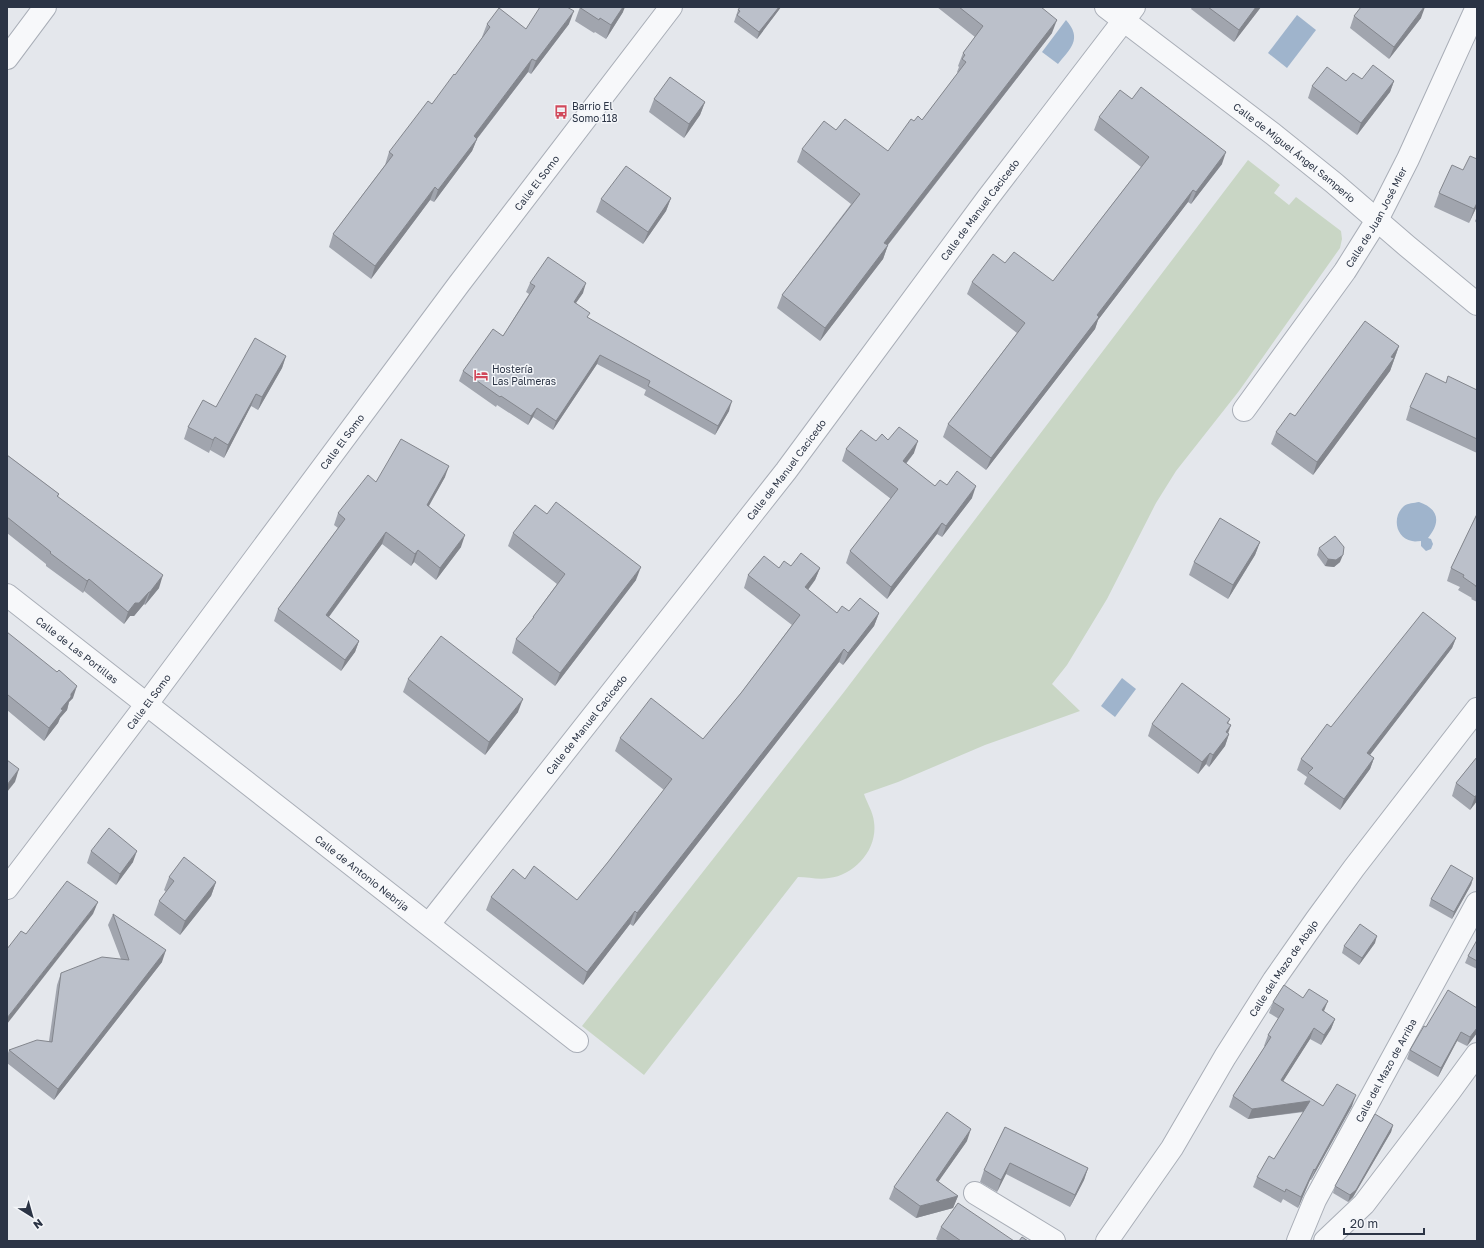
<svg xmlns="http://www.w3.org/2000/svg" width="1484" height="1248" font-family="'Golos Text',sans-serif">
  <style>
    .green { fill: #c9d6c5 }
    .water { fill: #9fb4cc }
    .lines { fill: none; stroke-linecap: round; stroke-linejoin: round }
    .minor-casing { stroke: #a9aeb7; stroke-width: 24 }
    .minor { stroke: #f7f8fa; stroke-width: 22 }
    .wall { fill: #a1a5ae }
    .shaded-wall { fill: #83868d }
    .building { fill: #bbc0ca; stroke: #83868d }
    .labels { text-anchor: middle; stroke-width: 3; stroke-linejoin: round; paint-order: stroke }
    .poi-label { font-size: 10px; fill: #2b3445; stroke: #f4f6f9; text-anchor: start }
    .street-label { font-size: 10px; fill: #2b3445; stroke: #f4f6f9 }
  </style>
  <rect width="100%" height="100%" fill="#e4e7ec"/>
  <!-- green -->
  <path class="green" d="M1248 160 1280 185 1274 193 1289 205 1296 197 1341 231 1342 239 1340 248 1239 391 1176 471 1156 503 1107 599 1067 665 1052 684 1080 711 985 745 898 782 864 794C867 803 873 812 874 822 878 849 855 875 829 878 819 880 808 877 798 877L644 1075 582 1026 844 692Z"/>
  <!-- water -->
  <g class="water">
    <path d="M1297 15 1316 30 1287 68 1268 53Z"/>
    <path d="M1066 20C1083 39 1070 49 1058 64L1042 52Z"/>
    <path d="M1419 502C1439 509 1441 522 1428 538L1431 539 1433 544 1431 549 1426 551 1421 546V541C1418 541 1415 542 1412 541 1395 538 1392 516 1404 506 1408 503 1414 503 1419 502Z"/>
    <path d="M1122 678 1136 689 1115 717 1101 706Z"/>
  </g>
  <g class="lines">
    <defs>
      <g id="minor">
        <path id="s1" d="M1106 7 1273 134 1334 183 1407 246 1477 304"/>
        <path d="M7 58 45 7"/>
        <path id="s2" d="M1244 410 1345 271 1377 220 1408 159 1477 7"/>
        <path id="s3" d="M7 595 577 1041"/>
        <path id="s4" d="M7 888 146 705 459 284 671 7"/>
        <path id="s5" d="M429 924 786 471 987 199 1134 7"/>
        <path d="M975 1193 1054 1241"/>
        <path id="s6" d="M1107 1241 1172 1148 1225 1057 1274 980 1316 920 1354 868 1477 709"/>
        <path id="s7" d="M1298 1241 1315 1200 1477 903"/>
        <path d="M1325 1241 1364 1204 1450 1091 1477 1054"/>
      </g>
    </defs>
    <!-- minor casing -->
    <use href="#minor" class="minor-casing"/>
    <!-- minor -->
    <use href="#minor" class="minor"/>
  </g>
  <!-- wall -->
  <g class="wall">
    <path d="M580 7 623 12 606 39 595 32 594 33 575 21Z"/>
    <path d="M740 7H781L757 39 734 22 738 10Z"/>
    <path d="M937 7H1041L1052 33 888 245 883 259 820 341 777 308 782 295 851 204 797 162 802 149 836 130 888 151 914 121 922 120 958 73 957 72 959 67 958 66 963 53 975 37Z"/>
    <path d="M1192 7H1261L1234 42 1191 9Z"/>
    <path d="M1354 16 1421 18 1389 59 1350 28Z"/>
    <path d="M487 24 526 29 569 24 531 74 528 72 477 139 472 151 434 202 430 200 371 279 329 247 333 234 385 165 389 152 432 104 455 75 483 37H482Z"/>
    <path d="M1362 79 1394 81 1390 92 1357 135 1308 98 1312 86Z"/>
    <path d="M654 99 705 102 700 115 684 138 649 112Z"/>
    <path d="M1132 99 1222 164 1191 204 1188 202 1098 320 1095 329 986 470 943 437 948 424 1017 333 967 294 972 282 1005 263 1053 281 1141 167 1094 130 1099 117Z"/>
    <path d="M1439 193 1477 206 1469 223 1434 207Z"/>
    <path d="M671 198 666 211 643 244 596 212 601 199Z"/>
    <path d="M1477 217V224L1475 221Z"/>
    <path d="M530 283 583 293 576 303 588 318 729 411 715 435 644 395 646 390 597 364 553 430 533 417 528 425 497 405 496 407 459 381 463 371 503 336 529 294 526 292Z"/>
    <path d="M1399 346 1390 371 1313 475 1271 444 1276 432 1295 416Z"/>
    <path d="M286 356 282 368 258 410 251 406 224 458 210 450 209 453 184 439 188 427Z"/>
    <path d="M1446 383 1477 390V453L1406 420 1410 407Z"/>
    <path d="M888 440 914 453 906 464 935 486 947 485 972 498 942 537 937 534 887 599 846 563 850 551 891 499 842 461 846 449 876 441Z"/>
    <path d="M7 455 59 494 58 497 159 588 145 605 144 604 134 616H130L124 624 84 591 83 593 46 566V564L7 533Z"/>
    <path d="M445 477 429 506 461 547 436 580 414 562 411 566 382 544 329 617 359 641 355 652 341 671 274 621 278 609 338 528 334 525 338 513 376 482Z"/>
    <path d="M1477 514V602L1471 599 1472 598 1458 590 1460 587 1447 581 1451 568Z"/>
    <path d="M513 533 636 580 555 686 512 653 516 639 532 620 533 617 557 584 508 546Z"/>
    <path d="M1260 542 1255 555 1228 599 1189 575 1194 562Z"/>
    <path d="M1319 548 1340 562 1334 567 1325 566 1317 555Z"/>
    <path d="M791 566 820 568 815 580 808 590 837 613 849 611 879 613 874 626 843 665 839 662 633 926 630 924 583 985 486 910 491 897 525 879 577 900 608 862 664 790 615 751 620 738 703 739 741 693 792 625 744 588 748 575 779 568Z"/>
    <path d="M7 632 73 698 69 702 67 710 60 718 58 723 44 741 7 710Z"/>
    <path d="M1456 638 1452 648 1370 755 1374 758 1370 769 1340 810 1304 784 1307 777 1297 770 1301 759 1331 727Z"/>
    <path d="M408 679 518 712 485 755 403 692Z"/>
    <path d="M1230 719 1228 724 1231 725 1228 734H1229L1225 746 1209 767 1206 764 1198 774 1148 736 1152 724Z"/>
    <path d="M1477 757V801L1470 810 1452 796 1456 783Z"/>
    <path d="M91 851 133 862 116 885 87 863Z"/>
    <path d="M169 877 216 882 211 896 180 935 154 915 159 901 166 892 164 890Z"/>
    <path d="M1473 878 1471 885 1452 919 1429 906 1431 899Z"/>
    <path d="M113 914 162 962 54 1100 7 1063V1056L9 1050 49 1041 57 985 61 973 121 959 108 925Z"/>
    <path d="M1477 940V969L1465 963 1468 956Z"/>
    <path d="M1375 943 1359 965 1342 953 1344 946Z"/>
    <path d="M1273 1002 1324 1012 1335 1019 1331 1029 1321 1045 1310 1039 1283 1081 1323 1106H1352L1311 1180H1310L1298 1208 1283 1199 1281 1203 1253 1187 1257 1177 1274 1159 1304 1112 1248 1119 1229 1107 1233 1096 1265 1046H1264L1268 1035 1279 1019 1269 1013Z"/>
    <path d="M1477 1008V1033L1467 1046 1457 1041 1438 1077 1407 1059 1410 1050 1426 1027Z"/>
    <path d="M1393 1125 1391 1132 1353 1197 1348 1202 1333 1193 1335 1186Z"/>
    <path d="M1005 1127 1088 1168 1084 1180 1070 1207 1006 1174 997 1192 980 1182 984 1170Z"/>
    <path d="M967 1141 938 1182 958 1196 953 1208 916 1218 889 1199 894 1187Z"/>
    <path d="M941 1227 1014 1241H939L936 1239Z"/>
  </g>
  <!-- shaded-wall -->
  <g class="shaded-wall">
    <path d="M623 7H625L623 12 606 39 611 25Z"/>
    <path d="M779 7H781L757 39 759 32Z"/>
    <path d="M1256 7H1261L1234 42 1239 30Z"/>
    <path d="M1424 7H1425L1421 18 1389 59 1394 47Z"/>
    <path d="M574 11 569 24 531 74 536 61Z"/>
    <path d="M1057 20 1052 33 879 256 884 243Z"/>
    <path d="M532 59 528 72 469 149 474 136Z"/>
    <path d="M1394 81 1390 92 1357 135 1361 123Z"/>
    <path d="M705 102 700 115 684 138 689 124Z"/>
    <path d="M477 139 472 151 434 202 438 190Z"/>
    <path d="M1226 152 1222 164 1191 204 1196 192Z"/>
    <path d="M435 187 430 200 371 279 375 266Z"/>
    <path d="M1193 190 1188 202 1098 320 1095 329 986 470 991 458 1097 315Z"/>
    <path d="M671 198 666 211 643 244 648 232Z"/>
    <path d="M1477 203V206L1469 223 1474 209Z"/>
    <path d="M888 245 883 259 820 341 825 328Z"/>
    <path d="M586 283 583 293 570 311 574 302Z"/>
    <path d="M1399 346 1390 371 1313 475 1317 462Z"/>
    <path d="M600 355 597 364 553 430 556 421Z"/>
    <path d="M286 356 282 368 258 410 262 397Z"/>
    <path d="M256 394 251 406 224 458 228 445Z"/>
    <path d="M732 401 729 411 715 435 718 426Z"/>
    <path d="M537 408 533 417 528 425 531 416Z"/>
    <path d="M215 437 210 450 209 453 213 440Z"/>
    <path d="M918 441 914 453 898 473 903 461Z"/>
    <path d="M449 466 445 477 423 516 427 505Z"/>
    <path d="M976 486 972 498 942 537 946 526Z"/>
    <path d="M942 523 937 534 887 599 891 587Z"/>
    <path d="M386 532 382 544 322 626 326 615Z"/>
    <path d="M465 535 461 547 436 580 440 568Z"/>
    <path d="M1260 542 1255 555 1228 599 1233 585Z"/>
    <path d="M418 550 414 562 411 566 415 554Z"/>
    <path d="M1343 555 1340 562 1334 567 1325 566 1328 559Z"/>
    <path d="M641 567 636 580 555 686 560 673Z"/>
    <path d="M820 568 815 580 800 600 805 587Z"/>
    <path d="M163 575 159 588 145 605 150 592Z"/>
    <path d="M89 579 84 591 83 593 87 581Z"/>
    <path d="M149 592 144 604 134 616H130L124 624 128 612 135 603Z"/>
    <path d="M879 613 874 626 843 665 848 653Z"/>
    <path d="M1456 638 1452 648 1363 764 1367 753Z"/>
    <path d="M359 641 355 652 341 671 345 660Z"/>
    <path d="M844 649 839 662 633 926 637 913Z"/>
    <path d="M77 686 73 698 69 702 67 710 60 718 58 723 44 741 49 728 71 694Z"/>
    <path d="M523 699 518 712 485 755 489 742Z"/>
    <path d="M1231 725 1226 737V732Z"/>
    <path d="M1229 734 1225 746 1209 767 1213 755Z"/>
    <path d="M1210 753 1206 764 1198 774 1202 762Z"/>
    <path d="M1374 758 1370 769 1340 810 1344 799Z"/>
    <path d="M19 769 15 782 7 792V785Z"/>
    <path d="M1477 794V801L1470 810 1475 797Z"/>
    <path d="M137 851 133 862 116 885 120 874Z"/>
    <path d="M1473 878 1471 885 1452 919 1454 912Z"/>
    <path d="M216 882 211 896 180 935 185 921Z"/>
    <path d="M98 902 93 914 7 1024V1018Z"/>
    <path d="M635 911 630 924 583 985 587 972Z"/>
    <path d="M1377 936 1375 943 1359 965 1362 958Z"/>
    <path d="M166 950 162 962 54 1100 58 1089Z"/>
    <path d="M1328 1001 1324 1011 1318 1021 1322 1010Z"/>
    <path d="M1335 1019 1331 1029 1321 1045 1324 1035Z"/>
    <path d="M1314 1028 1310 1039 1277 1091 1281 1080Z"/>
    <path d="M1477 1028V1033L1467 1046 1470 1037Z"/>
    <path d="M1461 1032 1457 1041 1438 1077 1441 1068Z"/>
    <path d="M1356 1095 1352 1106 1311 1180 1315 1170Z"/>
    <path d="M1310 1101 1306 1111 1248 1119 1252 1109Z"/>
    <path d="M1393 1125 1391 1132 1353 1197 1348 1202 1350 1195Z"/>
    <path d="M971 1129 967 1141 931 1192 936 1180Z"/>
    <path d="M1010 1163 1006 1174 997 1192 1001 1180Z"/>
    <path d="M1088 1168 1084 1180 1070 1207 1075 1195Z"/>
    <path d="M1314 1169 1310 1180 1298 1208 1301 1197Z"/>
    <path d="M958 1196 953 1208 916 1218 920 1206Z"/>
  </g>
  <!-- building -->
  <g class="building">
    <path d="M540 7H567L574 11 536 61 532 59 474 136 477 139 438 190 435 187 375 266 333 234 393 155 389 152 428 101 432 104 454 74 455 75 490 27 487 24 499 8 526 29Z"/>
    <path d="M579 7H623L611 25 600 18 599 20Z"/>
    <path d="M740 7H779L759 32 737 15 740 11 738 10Z"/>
    <path d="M959 7H1041L1057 20 884 243 888 245 825 328 782 295 860 194 802 149 824 121 836 130 845 119 888 151 911 119 914 121 918 116 922 120 966 62 962 59 965 55 963 53 983 26Z"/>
    <path d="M1208 7H1256L1239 30Z"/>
    <path d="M1361 7H1424L1394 47 1354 16Z"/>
    <path d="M1373 65 1394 81 1361 123 1312 86 1327 67 1346 81 1353 73 1362 79Z"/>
    <path d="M670 77 705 102 689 124 654 99Z"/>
    <path d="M1141 87 1226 152 1196 192 1193 190 1097 315 1099 317 991 458 948 424 1025 323 972 282 993 254 1005 263 1014 252 1053 281 1149 157 1099 117 1120 90 1132 99Z"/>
    <path d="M1470 156 1477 159V203L1474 209 1439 193 1452 165 1463 170Z"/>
    <path d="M626 166 671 198 648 232 601 199Z"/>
    <path d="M548 257 586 283 574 302 590 313 587 317 732 401 718 426 648 386 650 381 600 355 556 421 537 408 531 416 501 396 500 397 463 371 493 329 503 336 535 286 530 283Z"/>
    <path d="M1365 321 1399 346 1391 357 1394 358 1317 462 1276 432 1290 413 1295 416Z"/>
    <path d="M255 338 286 356 262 397 256 394 228 445 215 437 213 440 188 427 203 400 216 407Z"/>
    <path d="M1426 373 1446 383 1448 376 1477 390V439L1410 407Z"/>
    <path d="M899 427 918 441 903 461 935 486 940 480 947 485 957 471 976 486 946 526 942 523 891 587 850 551 898 489 846 449 861 430 876 441 882 434 888 440Z"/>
    <path d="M401 439 449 466 427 505 465 535 440 568 418 550 415 554 386 532 326 615 359 641 345 660 278 609 345 519 338 513 368 475 376 482Z"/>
    <path d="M7 455 59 494 57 496 163 575 150 592H149L139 603H135L128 612 89 579 87 581 50 553 51 552 7 517Z"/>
    <path d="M556 502 641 567 560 673 516 639 534 617H533L565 574 513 533 535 505 547 514Z"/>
    <path d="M1477 514V587H1476V586L1463 577 1464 575 1451 568Z"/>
    <path d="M1220 518 1260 542 1233 585 1194 562Z"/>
    <path d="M1335 536 1344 547 1343 555 1336 560 1328 559 1319 548Z"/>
    <path d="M801 553 820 568 805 587 837 613 842 606 849 611 860 598 879 613 848 653 844 649 637 913 635 911 587 972 491 897 513 869 525 879 534 866 577 900 608 862 672 779 620 738 651 698 703 739 741 693 800 615 748 575 764 556 779 568 784 561 791 566Z"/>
    <path d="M1423 612 1456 638 1367 753 1374 758 1344 799 1308 773 1313 768 1301 759 1327 724 1331 727Z"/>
    <path d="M7 632 57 672 59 670 77 686 71 694V697L61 709 63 710 49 728 8 695 7 696Z"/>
    <path d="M441 636 523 699 489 742 408 679Z"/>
    <path d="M1182 683 1230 719 1227 723 1231 725 1226 732 1229 734 1213 755 1210 753 1202 762 1152 724Z"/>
    <path d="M1477 757V794L1475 797 1456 783Z"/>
    <path d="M7 760 19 769 7 785Z"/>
    <path d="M109 828 137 851 120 874 91 851Z"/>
    <path d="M184 857 216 882 185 921 159 901 174 881 169 877Z"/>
    <path d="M1451 865 1473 878 1454 912 1431 899Z"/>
    <path d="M67 881 98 902 7 1018V949L21 931 26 934Z"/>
    <path d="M113 914 166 950 58 1089 9 1050 37 1040 52 1042 61 973 102 957 129 960Z"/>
    <path d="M1360 924 1377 936 1362 958 1344 946Z"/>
    <path d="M1477 940V961L1468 956Z"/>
    <path d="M1284 985 1303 998 1309 989 1328 1001 1322 1010 1335 1019 1324 1035 1314 1028 1281 1080 1323 1106 1337 1084 1356 1095 1315 1170 1314 1169 1301 1197 1286 1189 1285 1192 1257 1177 1269 1156 1274 1159 1310 1101 1252 1109 1233 1096 1271 1037 1268 1035 1284 1009 1273 1002Z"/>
    <path d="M1448 990 1477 1008V1028L1470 1037 1461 1032 1441 1068 1410 1050 1424 1026 1426 1027Z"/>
    <path d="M947 1112 971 1129 936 1180 958 1196 920 1206 894 1187Z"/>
    <path d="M1375 1114 1393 1125 1356 1190 1350 1195 1335 1186Z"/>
    <path d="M1005 1127 1088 1168 1075 1195 1010 1163 1001 1180 984 1170Z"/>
    <path d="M958 1203 1014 1241H961L941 1227Z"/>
    <path d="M1022 1237 1028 1241H1019Z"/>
  </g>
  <!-- icons -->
  <defs>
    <symbol id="bus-bare" viewBox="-9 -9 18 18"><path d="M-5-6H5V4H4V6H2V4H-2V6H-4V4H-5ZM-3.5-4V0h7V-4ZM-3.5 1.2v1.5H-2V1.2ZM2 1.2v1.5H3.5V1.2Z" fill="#d1495b" stroke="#f4f6f9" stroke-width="2.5" paint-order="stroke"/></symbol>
    <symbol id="hotel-bare" viewBox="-9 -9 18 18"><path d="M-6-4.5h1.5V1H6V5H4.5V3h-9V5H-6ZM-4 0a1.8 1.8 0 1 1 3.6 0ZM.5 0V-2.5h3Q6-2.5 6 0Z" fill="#d1495b" stroke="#f4f6f9" stroke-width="2.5" paint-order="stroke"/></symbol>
  </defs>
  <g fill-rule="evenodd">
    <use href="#bus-bare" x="551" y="102" width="20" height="20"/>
    <use href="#hotel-bare" x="471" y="365" width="20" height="20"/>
  </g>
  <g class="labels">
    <!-- poi labels -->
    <g class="poi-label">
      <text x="572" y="110">Barrio El<tspan x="572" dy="12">Somo 118</tspan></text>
      <text x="492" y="373">Hostería<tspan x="492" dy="12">Las Palmeras</tspan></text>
    </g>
    <!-- street labels -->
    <g class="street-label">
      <text dy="4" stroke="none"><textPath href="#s1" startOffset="238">Calle de Miguel Ángel Samperio</textPath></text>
      <text dy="4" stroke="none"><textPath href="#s4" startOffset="882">Calle El Somo</textPath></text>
      <text dy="4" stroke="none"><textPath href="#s5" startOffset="902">Calle de Manuel Cacicedo</textPath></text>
      <text dy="4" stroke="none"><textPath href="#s2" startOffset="234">Calle de Juan José Mier</textPath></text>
      <text dy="4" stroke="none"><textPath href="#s4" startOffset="558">Calle El Somo</textPath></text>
      <text dy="4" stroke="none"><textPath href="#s5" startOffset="578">Calle de Manuel Cacicedo</textPath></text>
      <text dy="4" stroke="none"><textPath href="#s3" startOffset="89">Calle de Las Portillas</textPath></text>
      <text dy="4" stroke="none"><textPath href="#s4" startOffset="234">Calle El Somo</textPath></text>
      <text dy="4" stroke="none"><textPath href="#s5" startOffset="254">Calle de Manuel Cacicedo</textPath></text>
      <text dy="4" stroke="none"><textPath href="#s3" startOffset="451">Calle de Antonio Nebrija</textPath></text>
      <text dy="4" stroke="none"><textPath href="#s6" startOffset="325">Calle del Mazo de Abajo</textPath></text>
      <text dy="4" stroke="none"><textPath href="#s7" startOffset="192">Calle del Mazo de Arriba</textPath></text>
    </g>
  </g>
  <!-- border -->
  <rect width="1484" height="1248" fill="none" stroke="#2b3445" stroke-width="16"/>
  <!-- north arrow -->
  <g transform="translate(32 1216) rotate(143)" stroke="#f4f6f9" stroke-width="3" paint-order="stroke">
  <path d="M0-3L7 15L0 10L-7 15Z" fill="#2b3445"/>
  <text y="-6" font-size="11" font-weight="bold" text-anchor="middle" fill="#2b3445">N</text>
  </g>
  <!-- scale -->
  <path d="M1344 1228v6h80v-6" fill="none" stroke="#2b3445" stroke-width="2"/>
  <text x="1350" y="1228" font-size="12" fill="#2b3445" stroke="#f4f6f9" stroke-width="3" paint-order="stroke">20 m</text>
</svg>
